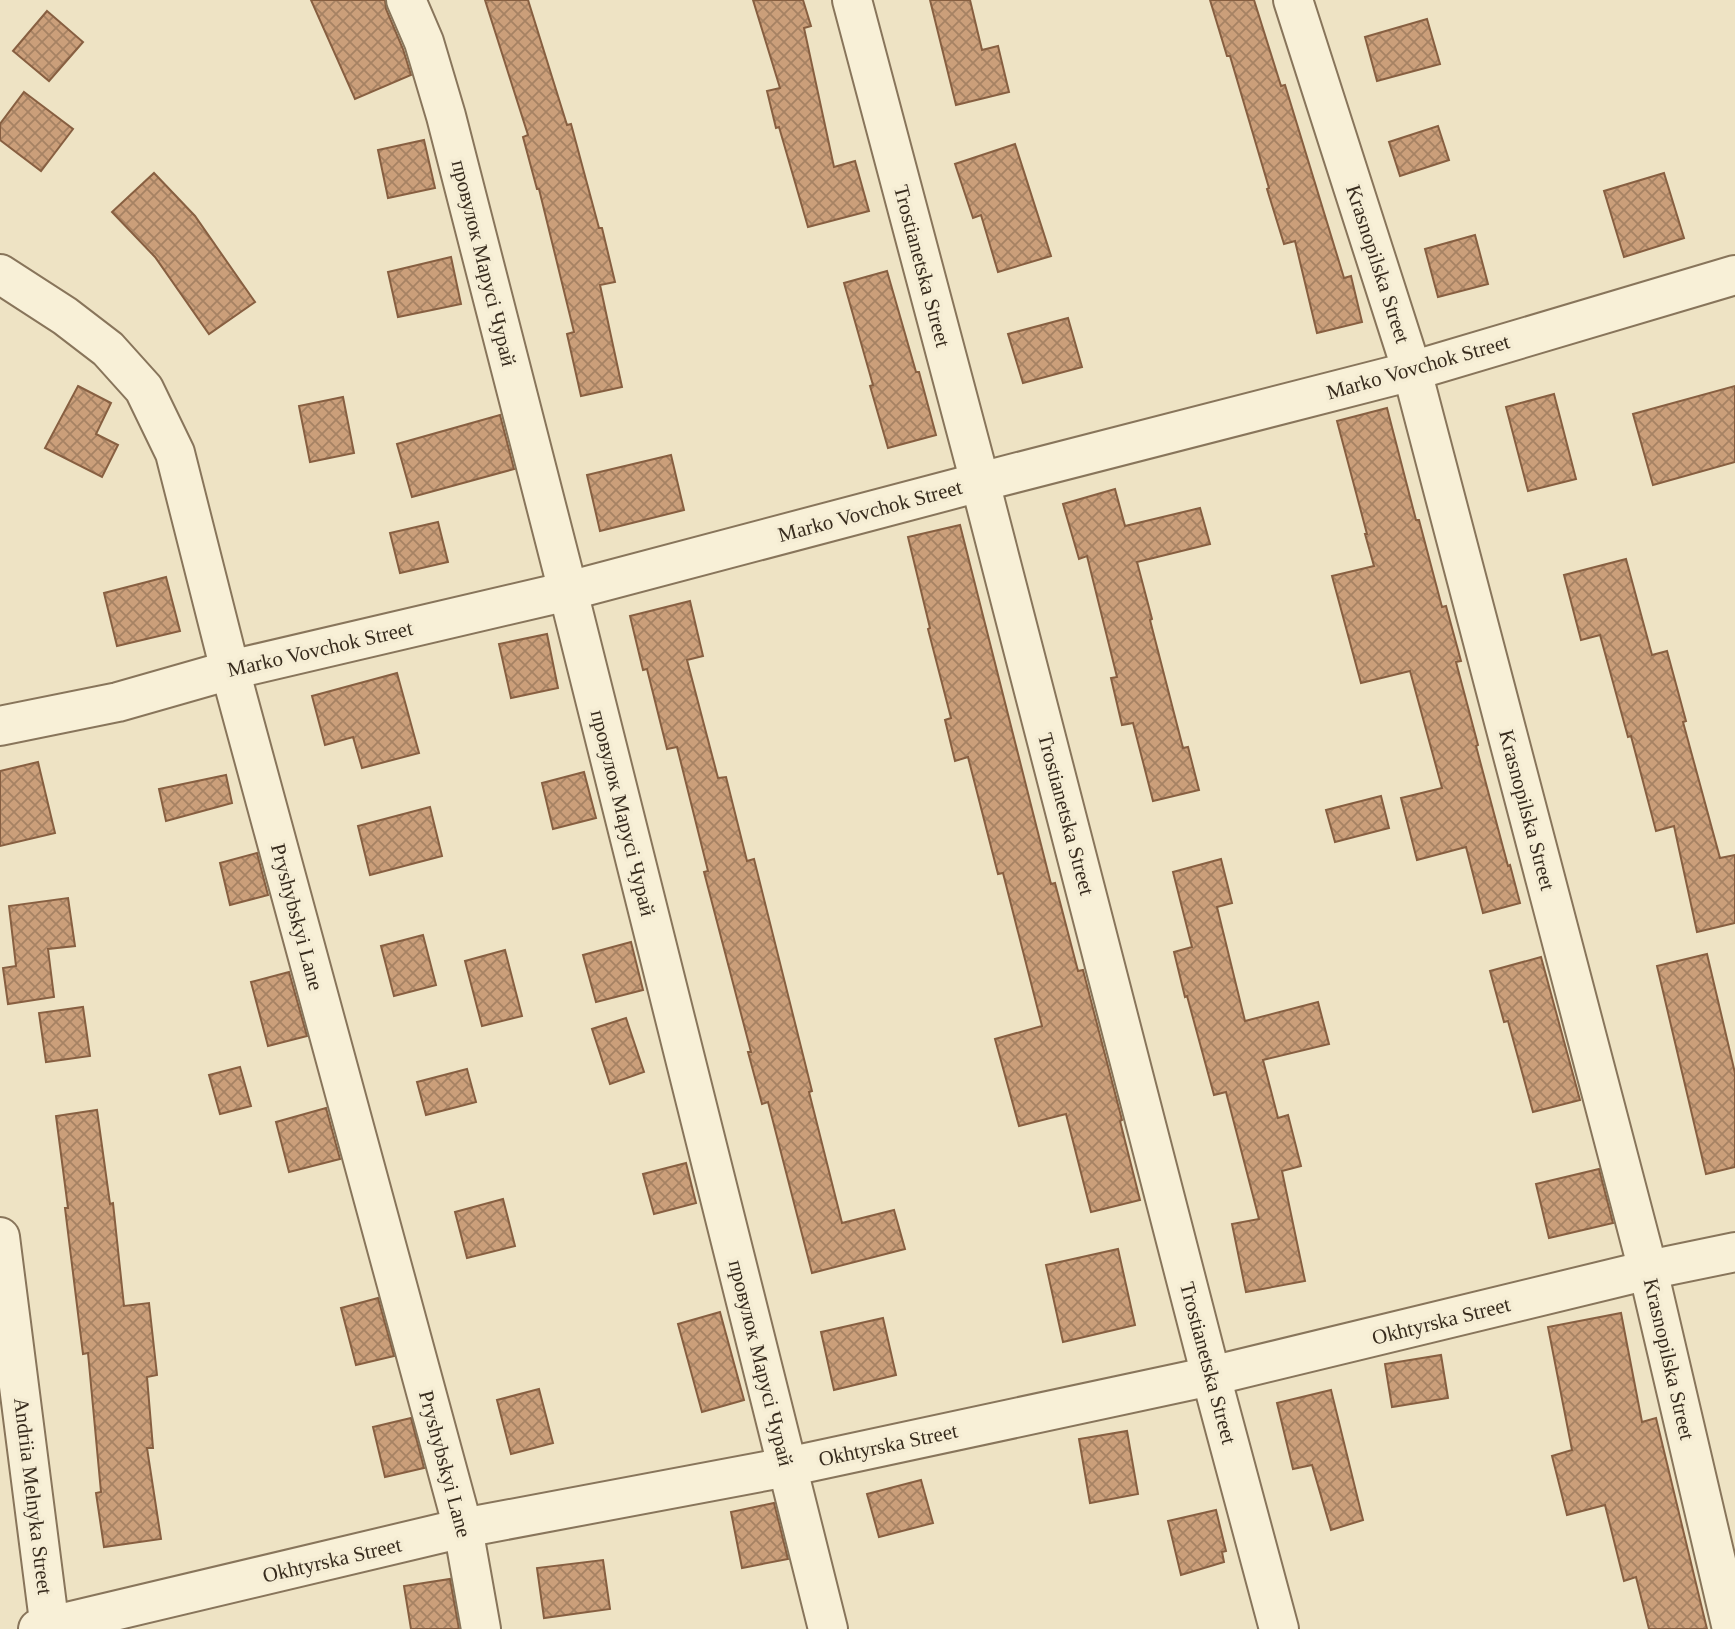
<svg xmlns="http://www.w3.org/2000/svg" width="1735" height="1629" font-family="'Times New Roman',serif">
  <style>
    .building { fill: url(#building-cross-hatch); stroke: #875f41; stroke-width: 2 }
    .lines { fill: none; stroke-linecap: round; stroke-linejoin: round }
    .street-casing { stroke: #88755b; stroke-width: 42 }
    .street { stroke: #f8f0d7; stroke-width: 38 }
    .labels { text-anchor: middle; stroke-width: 7; stroke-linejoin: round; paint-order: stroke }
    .street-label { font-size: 21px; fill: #382c1e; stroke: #f5edd4 }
  </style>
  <defs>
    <pattern id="building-cross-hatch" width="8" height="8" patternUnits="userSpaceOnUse" patternTransform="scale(1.75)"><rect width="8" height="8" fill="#cb9f7a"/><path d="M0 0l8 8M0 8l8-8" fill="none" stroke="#a68263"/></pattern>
  </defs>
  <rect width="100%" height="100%" fill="#eee3c4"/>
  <!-- building -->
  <g class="building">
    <path d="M311 0H385L386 9 403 49 411 75 355 99Z"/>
    <path d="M485 0H528L567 125 571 124 599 228H602L615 282 600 285 622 387 581 396 567 334 574 332 539 189H537L523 137 528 135Z"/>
    <path d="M753 0H803L811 26 804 28 834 167 855 161 869 211 808 227 779 127 776 128 767 91 780 88Z"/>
    <path d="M930 0H970L982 50 998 46 1009 92 956 105Z"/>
    <path d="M1210 0H1254L1281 86 1285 85 1344 278 1351 276 1362 322 1317 333 1295 241 1284 244 1267 189 1269 188 1230 56H1227Z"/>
    <path d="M47 11 83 42 49 81 13 51Z"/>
    <path d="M1427 19 1440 64 1377 81 1365 37Z"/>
    <path d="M24 92 73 129 41 171 0 140V124Z"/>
    <path d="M1438 126 1449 160 1400 176 1389 142Z"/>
    <path d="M424 140 435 188 388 198 378 150Z"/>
    <path d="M1015 144 1051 256 998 272 981 215 973 218 955 164Z"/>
    <path d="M154 173 195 216 255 302 209 334 155 257 112 212Z"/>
    <path d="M1664 173 1684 238 1624 257 1604 191Z"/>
    <path d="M1475 235 1488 284 1438 297 1425 249Z"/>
    <path d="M451 257 461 304 398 317 388 272Z"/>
    <path d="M887 271 916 372H919L936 435 888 448 870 386 873 385 844 283Z"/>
    <path d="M1068 318 1082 367 1023 383 1008 334Z"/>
    <path d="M78 386 111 403 96 434 118 445 102 477 45 448Z"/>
    <path d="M1735 386V462L1653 485 1633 414Z"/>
    <path d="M1554 394 1576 479 1528 491 1506 407Z"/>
    <path d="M343 397 354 453 310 462 299 406Z"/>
    <path d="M1387 408 1416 520H1419L1442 607 1446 606 1461 661 1456 662 1478 745 1476 746 1508 866 1510 865 1520 903 1483 913 1466 847 1417 860 1401 798 1442 788 1410 671 1361 683 1332 576 1374 566 1365 534H1367L1337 421Z"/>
    <path d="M500 415 514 469 412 497 397 444Z"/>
    <path d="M671 455 684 510 600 531 587 475Z"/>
    <path d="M1115 489 1125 526 1200 508 1210 544 1137 562 1152 619 1150 620 1183 748 1188 747 1199 790 1153 801 1133 723 1122 725 1111 678 1117 677 1087 556 1079 559 1063 504Z"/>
    <path d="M438 522 448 562 400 573 390 533Z"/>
    <path d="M960 525 1051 884 1055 883 1078 971 1083 970 1122 1120 1120 1121 1140 1200 1091 1212 1066 1114 1019 1126 995 1039 1042 1026 1003 873 998 874 968 757 955 761 945 720 951 718 928 629 930 628 908 537Z"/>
    <path d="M1626 559 1652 655 1667 651 1686 721 1683 722 1720 858 1735 855V923L1697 932 1674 826 1656 831 1631 736 1628 737 1600 635 1581 640 1564 575Z"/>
    <path d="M166 577 180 631 117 646 104 593Z"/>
    <path d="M690 601 703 656 687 660 718 778 726 777 747 861 754 859 812 1091 809 1092 842 1223 894 1210 905 1249 812 1273 768 1102 762 1104 748 1052H751L704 872 708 871 677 747 667 749 647 669 643 670 630 616Z"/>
    <path d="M547 634 558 688 511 698 499 644Z"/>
    <path d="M397 673 419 753 362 768 353 737 325 745 312 696Z"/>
    <path d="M38 762 55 833 0 846V771Z"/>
    <path d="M584 772 596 818 553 829 542 783Z"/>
    <path d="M226 775 232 803 166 821 159 789Z"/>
    <path d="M1381 796 1389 828 1335 842 1326 810Z"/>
    <path d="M430 807 442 856 370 875 358 826Z"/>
    <path d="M257 853 268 895 230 905 220 863Z"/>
    <path d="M1221 859 1232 903 1217 907 1245 1021 1318 1002 1329 1044 1263 1060 1278 1118 1288 1115 1301 1166 1282 1171 1305 1281 1246 1292 1232 1224 1259 1219 1226 1092 1214 1095 1187 996 1185 997 1174 952 1192 947 1173 872Z"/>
    <path d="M68 898 75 946 48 949 54 997 8 1004 3 968 16 966 9 906Z"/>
    <path d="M423 935 436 985 394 996 381 946Z"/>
    <path d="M631 942 643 990 596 1002 583 955Z"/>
    <path d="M505 950 522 1016 482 1026 465 961Z"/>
    <path d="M1707 954 1735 1073V1167L1706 1174 1657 966Z"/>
    <path d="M1541 957 1580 1100 1533 1112 1508 1021 1504 1022 1490 971Z"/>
    <path d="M289 972 307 1036 268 1046 251 982Z"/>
    <path d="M83 1007 90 1056 46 1062 39 1013Z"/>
    <path d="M626 1018 644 1072 610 1084 592 1029Z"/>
    <path d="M240 1067 251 1106 220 1114 209 1075Z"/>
    <path d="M467 1069 476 1102 426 1115 417 1082Z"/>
    <path d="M326 1108 340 1159 289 1172 276 1122Z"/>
    <path d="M97 1110 110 1204 113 1203 124 1306 149 1303 157 1375 147 1377 153 1448H147L161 1539 104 1547 96 1493 101 1492 88 1353 83 1354 65 1208H68L56 1116Z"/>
    <path d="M686 1163 696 1203 654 1214 643 1174Z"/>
    <path d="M1599 1169 1613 1223 1549 1238 1536 1184Z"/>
    <path d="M503 1199 515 1246 467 1258 455 1212Z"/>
    <path d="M1118 1249 1135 1325 1063 1342 1046 1265Z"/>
    <path d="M378 1298 394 1356 356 1365 341 1308Z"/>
    <path d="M720 1312 744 1400 702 1412 678 1324Z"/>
    <path d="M1621 1313 1642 1422 1656 1418 1707 1629H1649L1636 1577 1624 1581 1605 1505 1567 1515 1552 1456 1572 1450 1548 1327Z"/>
    <path d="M883 1318 896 1375 834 1390 821 1332Z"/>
    <path d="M1441 1355 1448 1398 1392 1407 1385 1364Z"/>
    <path d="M539 1389 553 1443 511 1454 497 1400Z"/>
    <path d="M1331 1390 1363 1520 1331 1530 1312 1465 1293 1469 1277 1403Z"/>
    <path d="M411 1418 424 1468 385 1477 373 1427Z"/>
    <path d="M1127 1431 1138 1494 1090 1503 1079 1439Z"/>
    <path d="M921 1480 933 1523 879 1537 867 1494Z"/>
    <path d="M774 1503 788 1559 742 1568 731 1512Z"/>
    <path d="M1216 1510 1226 1551 1222 1552 1224 1562 1181 1575 1168 1521Z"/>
    <path d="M603 1560 610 1609 544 1618 537 1568Z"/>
    <path d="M450 1579 459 1629H411L404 1586Z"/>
  </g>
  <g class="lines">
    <defs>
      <g id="street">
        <path d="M406 0 424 42 446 116 568 591 828 1629"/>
        <path d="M852 0 980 482 1211 1376 1279 1629"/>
        <path d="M1293 0 1412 371 1648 1270 1732 1629"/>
        <path d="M0 274 65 316 108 349 144 389 175 453 230 670 463 1528 481 1629"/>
        <path d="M0 726 118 702 230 670 568 591 980 482 1412 371 1735 275"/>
        <path d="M0 1237 50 1629"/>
        <path d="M38 1629 463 1528 787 1467 1211 1376 1648 1270 1735 1252"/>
      </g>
    </defs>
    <!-- street casing -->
    <use href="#street" class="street-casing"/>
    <!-- street -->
    <use href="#street" class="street"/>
  </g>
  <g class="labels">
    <!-- street labels -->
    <g class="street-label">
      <text transform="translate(484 263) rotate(76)" y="7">провулок Марусі Чурай</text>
      <text transform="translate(1378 264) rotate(72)" y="7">Krasnopilska Street</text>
      <text transform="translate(922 266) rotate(75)" y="7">Trostianetska Street</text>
      <text transform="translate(1418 367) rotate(-16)" y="7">Marko Vovchok Street</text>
      <text transform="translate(870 511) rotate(-15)" y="7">Marko Vovchok Street</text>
      <text transform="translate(320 649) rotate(-13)" y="7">Marko Vovchok Street</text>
      <text transform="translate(1527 810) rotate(75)" y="7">Krasnopilska Street</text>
      <text transform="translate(623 813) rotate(76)" y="7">провулок Марусі Чурай</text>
      <text transform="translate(1066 814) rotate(75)" y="7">Trostianetska Street</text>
      <text transform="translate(297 917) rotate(75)" y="7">Pryshybskyi Lane</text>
      <text transform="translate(1441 1321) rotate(-14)" y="7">Okhtyrska Street</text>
      <text transform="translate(1669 1359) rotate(77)" y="7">Krasnopilska Street</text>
      <text transform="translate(761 1363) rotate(76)" y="7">провулок Марусі Чурай</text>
      <text transform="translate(1208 1363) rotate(75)" y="7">Trostianetska Street</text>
      <text transform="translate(888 1445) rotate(-12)" y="7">Okhtyrska Street</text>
      <text transform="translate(445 1464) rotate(75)" y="7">Pryshybskyi Lane</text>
      <text transform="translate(33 1496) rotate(83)" y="7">Andriia Melnyka Street</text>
      <text transform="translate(332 1560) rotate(-13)" y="7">Okhtyrska Street</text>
    </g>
  </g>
</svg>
